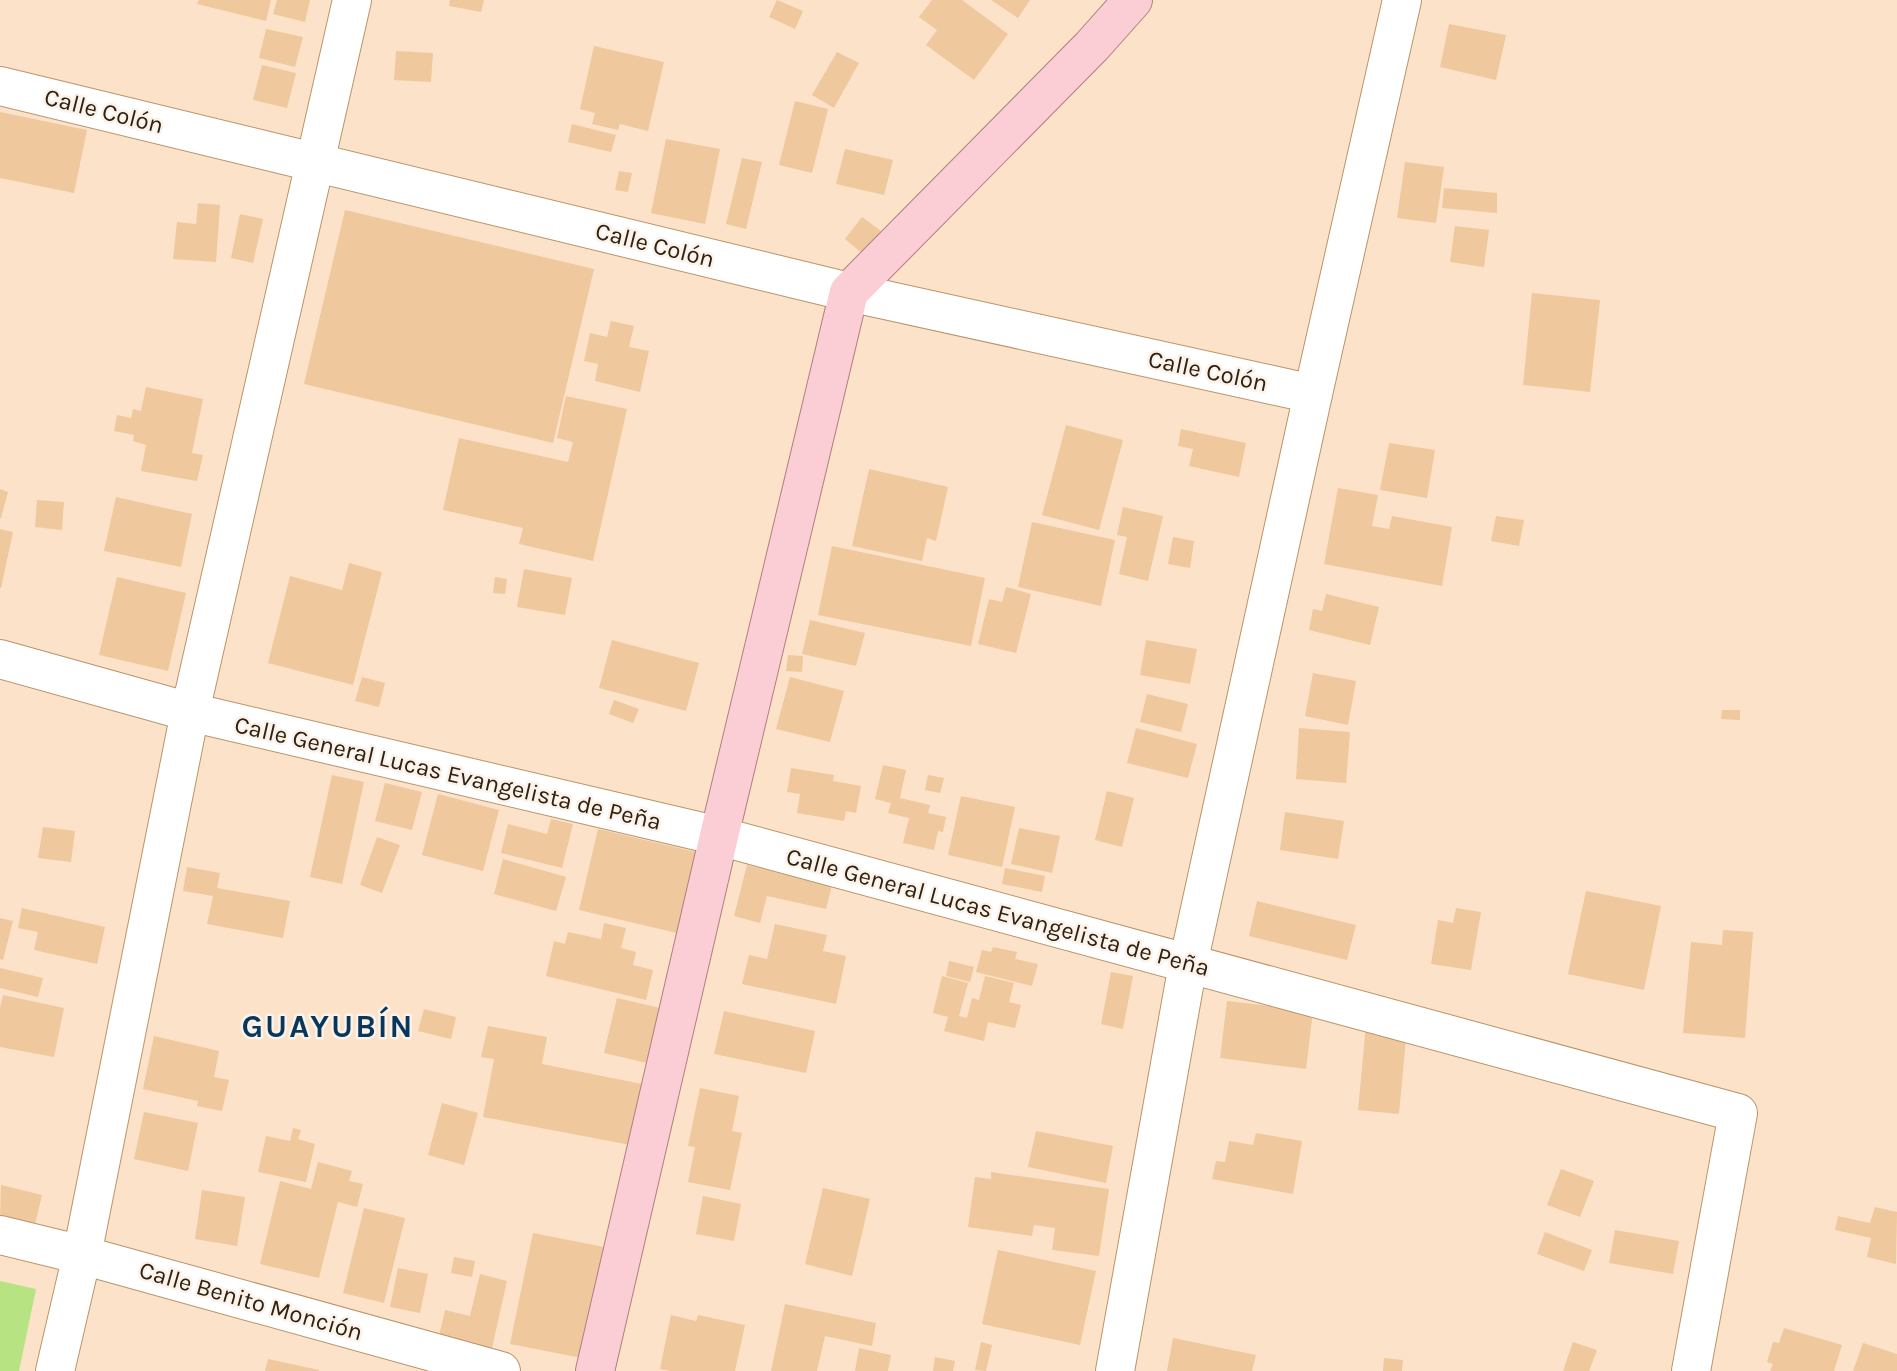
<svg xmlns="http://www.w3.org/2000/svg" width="1897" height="1371" font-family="Karla,sans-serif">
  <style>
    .green { fill: #b8e382 }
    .building { fill: #f0c89d }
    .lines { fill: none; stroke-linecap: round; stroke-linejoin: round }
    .minor-casing { stroke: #ba946a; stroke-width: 40 }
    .primary-casing { stroke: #b27d7e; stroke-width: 40 }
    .minor { stroke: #fff; stroke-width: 38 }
    .primary { stroke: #fbced6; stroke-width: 38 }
    .labels { text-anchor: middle; stroke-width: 5; stroke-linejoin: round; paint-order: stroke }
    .street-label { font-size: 24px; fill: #302110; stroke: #fbf2ea }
    .district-label { font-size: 32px; font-weight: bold; letter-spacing: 2px; fill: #09365b; stroke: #fbf2ea }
  </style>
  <rect width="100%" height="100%" fill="#fbe2c8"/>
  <!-- green -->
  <path class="green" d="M0 1281 36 1289 19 1371H0Z"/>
  <!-- building -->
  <g class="building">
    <path d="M199 0H271L266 21 197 4Z"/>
    <path d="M277 0H310L305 22 273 14Z"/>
    <path d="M450 0H484L481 12 449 6Z"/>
    <path d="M777 0 803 11 795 29 769 17Z"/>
    <path d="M932 0H962L1008 34 974 80 926 45 937 30 919 17Z"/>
    <path d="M991 0H1030L1018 18Z"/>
    <path d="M1449 24 1506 35 1496 80 1440 67Z"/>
    <path d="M266 29 303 37 295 67 259 58Z"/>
    <path d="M594 46 664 62 648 131 620 124 618 130 592 124 595 113 580 109Z"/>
    <path d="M396 51 433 53 431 82 394 80Z"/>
    <path d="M837 52 859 63 834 108 812 95Z"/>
    <path d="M262 65 296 73 287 108 253 100Z"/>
    <path d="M795 101 828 109 812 173 779 165Z"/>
    <path d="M0 112 87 130 74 193 0 178Z"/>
    <path d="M572 124 616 135 611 152 568 142Z"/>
    <path d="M666 139 720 149 705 224 651 213Z"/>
    <path d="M845 149 893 160 884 195 836 184Z"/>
    <path d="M742 158 762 162 746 229 726 224Z"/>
    <path d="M1405 162 1444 167 1436 223 1397 218Z"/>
    <path d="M619 171 632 173 628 192 615 190Z"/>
    <path d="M1444 188 1497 193V213L1442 208Z"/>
    <path d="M198 203 220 205 216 262 173 259 177 222 196 224Z"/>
    <path d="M345 210 594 269 553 443 304 384Z"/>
    <path d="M240 214 263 219 253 263 231 258Z"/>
    <path d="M862 217 881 231 863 254 845 239Z"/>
    <path d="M1455 226 1489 230 1484 267 1450 262Z"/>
    <path d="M1532 293 1600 300 1590 392 1523 385Z"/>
    <path d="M611 321 634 326 629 347 649 351 640 392 595 381 598 364 584 361 590 333 607 337Z"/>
    <path d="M146 387 203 399 192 453 203 455 197 481 141 471 146 445 133 441 134 435 114 431 117 415 131 418 133 409 141 411Z"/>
    <path d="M566 396 627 409 593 561 519 544 523 528 443 510 459 438 568 462 573 442 557 438Z"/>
    <path d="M1066 425 1123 440 1099 530 1042 515Z"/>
    <path d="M1181 429 1246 443 1239 477 1189 466 1193 449 1178 446Z"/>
    <path d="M1389 443 1435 450 1427 498 1380 490Z"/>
    <path d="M869 469 948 487 936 541 927 538 922 561 852 546Z"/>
    <path d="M1338 488 1378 495 1372 526 1389 529 1392 516 1452 527 1442 586 1324 564Z"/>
    <path d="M0 489 8 492 1 518H0Z"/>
    <path d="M116 497 192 514 181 567 104 551Z"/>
    <path d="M37 500 64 502 62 530 35 527Z"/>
    <path d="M1123 507 1163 516 1148 581 1119 574 1127 537 1117 535Z"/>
    <path d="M1496 516 1524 520 1519 546 1491 541Z"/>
    <path d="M1032 522 1115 540 1101 606 1018 587Z"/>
    <path d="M0 529 13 532 1 588H0Z"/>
    <path d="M1173 537 1194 541 1190 568 1168 564Z"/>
    <path d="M832 546 985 578 971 646 818 615Z"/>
    <path d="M349 563 382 572 353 685 268 663 290 576 342 590Z"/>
    <path d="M524 569 572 578 565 615 517 607Z"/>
    <path d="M117 577 186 593 168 671 99 655Z"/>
    <path d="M495 577 507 579 505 594 493 593Z"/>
    <path d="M1006 587 1031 594 1016 653 978 644 989 599 1002 602Z"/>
    <path d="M1326 594 1379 607 1370 645 1309 630 1313 609 1322 611Z"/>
    <path d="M810 620 865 633 856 666 802 654Z"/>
    <path d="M612 640 699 663 686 711 599 688Z"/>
    <path d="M1146 640 1197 649 1190 684 1140 675Z"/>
    <path d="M788 655 803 656 802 672 786 671Z"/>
    <path d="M1313 673 1356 681 1348 725 1305 716Z"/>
    <path d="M362 677 385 683 379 707 355 701Z"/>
    <path d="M790 677 844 691 830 742 776 729Z"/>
    <path d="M1147 694 1188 704 1181 732 1140 722Z"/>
    <path d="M614 700 639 709 633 723 609 714Z"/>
    <path d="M1722 710H1740V720L1721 719Z"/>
    <path d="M1136 728 1197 744 1188 778 1127 763Z"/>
    <path d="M1299 728 1350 732 1346 783 1296 779Z"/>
    <path d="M883 765 906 770 900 798 930 805 928 813 946 817 943 832 938 831 934 850 903 843 909 818 888 813 891 803 875 799Z"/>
    <path d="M791 768 834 775 833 781 861 786 856 813 846 811 844 821 797 813 800 794 787 792Z"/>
    <path d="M332 775 364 782 342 884 310 877Z"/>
    <path d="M928 775 944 778 940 793 925 790Z"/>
    <path d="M385 783 422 792 412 830 375 821Z"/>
    <path d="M1107 791 1134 798 1122 847 1095 840Z"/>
    <path d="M438 794 499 810 483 871 422 855Z"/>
    <path d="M961 796 1015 807 1002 867 948 855Z"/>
    <path d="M1285 812 1344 821 1338 859 1280 850Z"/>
    <path d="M551 819 573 824 562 868 501 853 508 824 547 834Z"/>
    <path d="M43 827 75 831 71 862 38 858Z"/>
    <path d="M1019 828 1060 836 1052 873 1011 864Z"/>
    <path d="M598 829 700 853 681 934 579 910Z"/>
    <path d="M377 837 400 845 382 893 360 885Z"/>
    <path d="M503 859 566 877 556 911 494 894Z"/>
    <path d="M747 865 832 885 826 909 767 896 760 923 734 916Z"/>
    <path d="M187 867 220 873 217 888 290 901 283 938 207 924 213 896 183 891Z"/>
    <path d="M1005 868 1045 876 1042 892 1002 884Z"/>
    <path d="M1586 891 1661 906 1644 990 1568 974Z"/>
    <path d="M1257 901 1356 925 1347 960 1249 936Z"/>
    <path d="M22 908 105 927 97 964 34 950 38 932 18 928Z"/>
    <path d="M1456 908 1481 912 1471 970 1431 964 1438 920 1453 923Z"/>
    <path d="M0 918 13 921 3 960 0 959Z"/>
    <path d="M604 923 626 928 621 948 636 952 633 965 653 970 646 1000 546 976 554 941 565 944 568 932 601 939Z"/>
    <path d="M775 924 827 935 823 951 846 956 836 1004 742 984 749 955 767 959Z"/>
    <path d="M1723 930 1753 932 1745 1038 1683 1033 1691 942 1722 945Z"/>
    <path d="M993 947 1017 952 1015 959 1038 964 1032 986 976 972 982 950 991 952Z"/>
    <path d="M949 961 974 967 970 982 946 976Z"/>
    <path d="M0 968 43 978 38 997 0 988Z"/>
    <path d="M1111 972 1133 976 1123 1029 1101 1024Z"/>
    <path d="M942 976 968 983 959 1016 967 1018 972 998 979 1000 985 976 1014 983 1009 1002 1021 1005 1015 1028 988 1022 984 1041 944 1031 948 1017 933 1013Z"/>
    <path d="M3 995 64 1008 54 1057 0 1047V1008Z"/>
    <path d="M617 998 660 1008 647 1063 604 1053Z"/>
    <path d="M1227 1001 1313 1011 1306 1069 1220 1058Z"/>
    <path d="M424 1009 456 1017 451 1039 418 1031Z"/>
    <path d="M724 1011 815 1031 806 1073 714 1054Z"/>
    <path d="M1366 1024 1407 1028 1399 1114 1358 1110Z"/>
    <path d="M488 1026 547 1037 542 1064 647 1085 636 1146 483 1117 494 1059 481 1057Z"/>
    <path d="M154 1036 219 1051 214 1077 229 1080 222 1111 197 1106 198 1101 143 1089Z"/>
    <path d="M700 1088 739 1096 732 1131 742 1133 730 1190 688 1182 695 1147 688 1146Z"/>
    <path d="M442 1103 478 1113 464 1165 428 1155Z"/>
    <path d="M144 1112 198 1123 188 1171 134 1159Z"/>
    <path d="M293 1128 301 1130 298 1139 315 1144 306 1182 258 1172 266 1136 290 1141Z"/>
    <path d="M1036 1131 1113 1146 1106 1183 1028 1167Z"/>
    <path d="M1256 1133 1302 1141 1293 1194 1212 1179 1216 1161 1225 1162 1229 1141 1253 1145Z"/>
    <path d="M318 1162 352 1171 349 1181 363 1184 357 1207 338 1202 319 1278 260 1264 280 1181 311 1189Z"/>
    <path d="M1561 1169 1594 1181 1580 1217 1547 1205Z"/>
    <path d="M991 1172 1109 1189 1099 1256 1052 1250 1055 1228 1034 1225 1032 1236 968 1227 975 1177 991 1179Z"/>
    <path d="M1 1185 42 1195 34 1228 0 1220Z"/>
    <path d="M823 1188 870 1199 852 1276 805 1264Z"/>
    <path d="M202 1190 245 1197 237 1246 195 1239Z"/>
    <path d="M703 1196 741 1204 734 1241 696 1234Z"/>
    <path d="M1875 1207 1897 1212 1896 1264 1867 1257 1871 1238 1835 1230 1838 1216 1870 1223Z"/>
    <path d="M364 1208 405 1218 384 1303 343 1293Z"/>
    <path d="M1615 1230 1679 1241 1673 1274 1609 1263Z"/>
    <path d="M1545 1232 1592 1250 1584 1271 1537 1254Z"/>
    <path d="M533 1233 609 1248 587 1359 510 1344Z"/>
    <path d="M998 1250 1096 1271 1080 1345 982 1324Z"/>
    <path d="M454 1257 475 1261 472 1277 451 1273Z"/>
    <path d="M398 1268 428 1274 420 1313 390 1307Z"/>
    <path d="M480 1274 507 1281 492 1348 439 1336 445 1310 470 1316Z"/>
    <path d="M785 1304 876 1323 872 1346 825 1336 817 1371H771Z"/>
    <path d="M671 1315 696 1321 698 1315 745 1325 735 1371H671L660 1369Z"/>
    <path d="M1784 1328 1842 1345 1834 1371H1770L1773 1364 1767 1362 1773 1342 1779 1343Z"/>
    <path d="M1173 1338 1256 1355 1252 1371H1167Z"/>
    <path d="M981 1342 992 1345 986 1371 975 1370Z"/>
    <path d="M1573 1342 1597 1350 1589 1371H1563Z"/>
    <path d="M1863 1343 1897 1354V1371H1853Z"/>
    <path d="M859 1348 891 1355 888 1371H855Z"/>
    <path d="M935 1357 955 1361 953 1371H933Z"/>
    <path d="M1384 1358 1403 1360 1402 1371H1383Z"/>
    <path d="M268 1359 319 1370V1371H265Z"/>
  </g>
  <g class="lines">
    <defs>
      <g id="minor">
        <path d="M0 86 849 292 1313 394"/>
        <path d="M0 659 190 712 719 836 1738 1113 1691 1371"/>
        <path d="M0 1235 82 1255 501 1371"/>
        <path d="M55 1371 82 1255 190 712 352 0"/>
        <path d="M1115 1371 1188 964 1313 394 1402 0"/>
      </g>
      <path id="primary" d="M595 1371 719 836 849 292 1092 46 1133 0"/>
    </defs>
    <!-- minor casing -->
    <use href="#minor" class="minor-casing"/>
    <!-- primary casing -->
    <use href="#primary" class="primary-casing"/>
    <!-- minor -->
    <use href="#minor" class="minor"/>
    <!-- primary -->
    <use href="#primary" class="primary"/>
  </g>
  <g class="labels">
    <!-- street labels -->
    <g class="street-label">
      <text transform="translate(104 111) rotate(14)" y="8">Calle Colón</text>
      <text transform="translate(655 245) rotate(14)" y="8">Calle Colón</text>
      <text transform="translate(1208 371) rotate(12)" y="8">Calle Colón</text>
      <text transform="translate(448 773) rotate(13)" y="8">Calle General Lucas Evangelista de Peña</text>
      <text transform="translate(998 912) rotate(15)" y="8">Calle General Lucas Evangelista de Peña</text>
      <text transform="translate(251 1301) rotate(16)" y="8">Calle Benito Monción</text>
    </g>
    <!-- district labels -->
    <g class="district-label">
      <text x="328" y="1037">GUAYUBÍN</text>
    </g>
  </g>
</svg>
